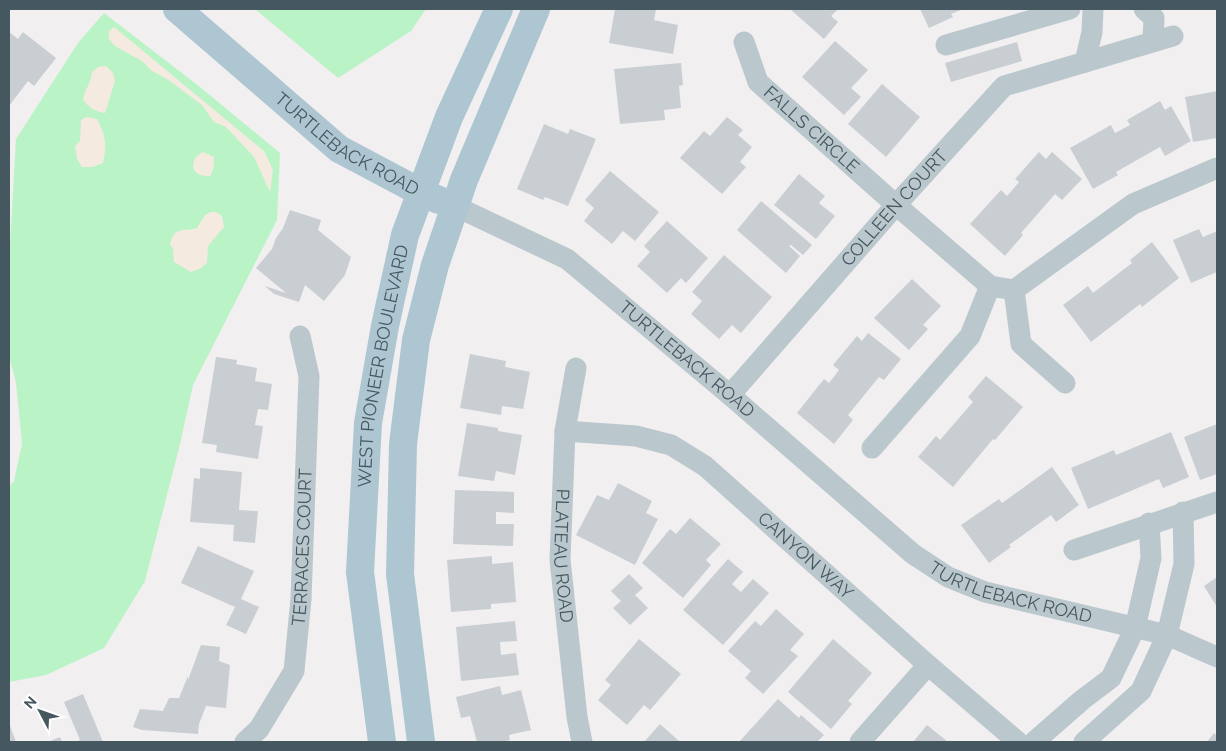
<svg xmlns="http://www.w3.org/2000/svg" width="1226" height="751" font-family="Raleway,sans-serif">
  <style>
    .green { fill: #baf3c6 }
    .sand { fill: #f5eadf }
    .building { fill: #c9ced3 }
    .lines { fill: none; stroke-linecap: round; stroke-linejoin: round }
    .minor { stroke: #bac8ce; stroke-width: 21 }
    .major { stroke: #adc6d1; stroke-width: 28 }
    .labels { text-anchor: middle; stroke-width: 4; stroke-linejoin: round; paint-order: stroke }
    .street-label { font-size: 18px; fill: #46585f; stroke: #fff }
  </style>
  <rect width="100%" height="100%" fill="#f2eff0"/>
  <!-- green -->
  <g class="green">
    <path d="M255 9H426L411 31 338 78Z"/>
    <path d="M104 13 200 87 280 153 277 220 193 385 180 444 145 581 104 648 46 675 9 682V487L14 481 22 444 16 382 9 356V262L16 139 78 43Z"/>
  </g>
  <!-- sand -->
  <g class="sand">
    <path d="M114 27 264 151 273 170 270 192 254 157 226 127 214 122 202 105 167 79 152 71 142 61 115 46 109 39V31Z"/>
    <path d="M106 66 113 73 115 81 105 113C95 111 88 108 83 99 85 89 91 83 92 72L98 67Z"/>
    <path d="M86 117 97 119C106 137 107 144 103 163L93 167H82L77 159 75 146 80 141 81 120Z"/>
    <path d="M203 152 214 157C214 164 214 169 210 176 201 177 190 172 194 161 195 157 200 154 203 152Z"/>
    <path d="M211 212H216L222 216 224 227 208 246 207 263 201 268 191 272 174 262 173 249 170 244C174 226 184 232 197 228L205 215Z"/>
  </g>
  <!-- building -->
  <g class="building">
    <path d="M615 9H656L654 20 678 25 673 54 609 43Z"/>
    <path d="M790 9H838L831 16 838 22 824 39Z"/>
    <path d="M920 9H963L951 14 953 17 929 28Z"/>
    <path d="M9 32 18 39 23 32 56 58 34 86 28 81 9 106Z"/>
    <path d="M835 41 868 70 851 88 861 97 844 115 802 77Z"/>
    <path d="M1017 42 1022 61 951 82 945 63Z"/>
    <path d="M681 63 683 85 679 86 681 108 664 110 665 120 620 124 614 69Z"/>
    <path d="M882 84 920 117 886 157 848 124Z"/>
    <path d="M1217 91V138L1193 142 1185 97Z"/>
    <path d="M1160 101 1165 110 1171 106 1191 141 1165 156 1160 147 1116 172 1118 175 1093 189 1070 148 1111 125 1115 133 1130 125 1127 120Z"/>
    <path d="M727 117 743 130 738 135 752 147 740 162 746 167 722 194 680 158 704 131 710 136Z"/>
    <path d="M544 124 568 134 570 129 596 139 568 206 545 197 543 200 517 189Z"/>
    <path d="M1039 152 1046 159 1052 152 1082 179 1062 200 1055 194 1021 233 1023 235 1005 256 970 224 1001 190 1007 196 1019 182 1015 179Z"/>
    <path d="M610 171 659 212 635 241 623 231 612 244 584 221 594 208 585 200Z"/>
    <path d="M799 174 825 196 819 203 835 216 816 239 774 205Z"/>
    <path d="M761 201 812 245 803 255 791 245 789 246 800 256 786 273 737 230Z"/>
    <path d="M290 210 321 220 318 230 351 257 345 275 324 301 305 285 299 302 274 294 265 286 286 293 256 268 272 249 276 238 283 228Z"/>
    <path d="M667 221 708 258 686 283 681 278 667 293 637 266 650 252 644 246Z"/>
    <path d="M1199 229 1203 237 1217 231V272L1191 283 1173 240Z"/>
    <path d="M1152 242 1179 278 1142 307 1140 304 1091 342 1063 305 1088 286 1093 293 1132 263 1130 260Z"/>
    <path d="M724 255 772 297 741 333 732 325 719 339 691 314 702 301 692 292Z"/>
    <path d="M912 279 941 306 923 325 928 329 909 350 874 318Z"/>
    <path d="M868 333 901 359 884 380 879 377 848 415 853 420 834 444 797 413 824 379 829 383 839 370 833 365 857 336 862 341Z"/>
    <path d="M470 354 506 361 505 367 530 372 523 409 502 406 501 415 460 408Z"/>
    <path d="M216 357 237 360 236 364 257 368 255 381 272 384 268 410 258 409 255 425 263 426 258 459 216 452 217 445 202 443Z"/>
    <path d="M986 376 1023 407 995 440 993 439 953 487 918 457 936 436 940 440 973 402 968 397Z"/>
    <path d="M467 423 498 428V431L522 435 515 475 496 471 494 481 458 476Z"/>
    <path d="M1217 424V474L1200 480 1184 437Z"/>
    <path d="M1171 432 1189 477 1163 488 1159 479 1088 509 1071 468 1114 450 1116 455Z"/>
    <path d="M1052 467 1079 505 1056 522 1051 515 1009 545 1011 547 989 563 961 525 999 499 1002 503Z"/>
    <path d="M200 468 242 472 239 510 258 511 255 543 233 541 234 525 190 522 194 478 200 479Z"/>
    <path d="M618 483 652 501 646 513 658 519 635 565 576 535 597 495 609 500Z"/>
    <path d="M455 490 514 492V513L496 512V524H514L513 546 453 544Z"/>
    <path d="M690 518 721 544 706 560 711 565 683 598 642 563 670 529 676 534Z"/>
    <path d="M198 546 254 571 241 599 259 607 246 634 226 625 235 607 181 583Z"/>
    <path d="M492 556V564L513 562 516 602 491 604V609L451 612 447 560Z"/>
    <path d="M728 559 743 572 732 584 741 592 753 579 769 593 723 645 683 610Z"/>
    <path d="M629 574 643 588 635 595 648 608 630 625 613 608 621 601 611 591Z"/>
    <path d="M1217 577V607L1204 586Z"/>
    <path d="M776 609 804 634 790 650 798 656 763 694 745 678 751 671 728 651 755 621 761 626Z"/>
    <path d="M515 621 517 641 500 642 501 655 516 653 519 675 461 681 456 627Z"/>
    <path d="M639 639 681 674 650 710 644 705 627 725 598 700 611 685 605 680Z"/>
    <path d="M833 639 872 673 848 701 852 704 831 729 788 692Z"/>
    <path d="M201 645 220 647 219 661 230 665 226 708 206 706 199 724 198 734 142 730 133 727 140 709 163 711 169 698H179L188 676V680Z"/>
    <path d="M500 686 502 695 521 690 531 730 509 735 510 740 501 742H477L470 716 461 718 456 697Z"/>
    <path d="M83 694 103 742H76L80 740 64 702Z"/>
    <path d="M778 699 799 718 801 715 824 735 817 742H739Z"/>
    <path d="M9 723 16 742H9Z"/>
    <path d="M660 724 679 741 678 742H644Z"/>
    <path d="M927 725 948 742H913Z"/>
    <path d="M1214 733 1217 736V742H1207Z"/>
    <path d="M60 737 62 742H48Z"/>
  </g>
  <g class="lines">
    <!-- minor -->
    <g class="minor">
      <path d="M1144 9 1154 18 1153 41"/>
      <path id="s1" d="M744 42 758 82 896 205 990 286"/>
      <path d="M946 45 1070 9"/>
      <path d="M1085 62 1092 32 1093 9"/>
      <path id="s2" d="M455 206 567 259 730 395 913 554 948 577 985 592 1167 635 1217 657"/>
      <path d="M1014 290 1021 344 1065 383"/>
      <path id="s3" d="M576 368 565 431 560 560 577 717 582 742"/>
      <path id="s4" d="M730 395 896 205 1004 86 1173 36"/>
      <path id="s5" d="M565 431 636 436 671 445 705 466 928 665 1018 742"/>
      <path d="M872 448 970 336 990 286 1014 290 1133 204 1217 168"/>
      <path d="M1074 550 1217 502"/>
      <path id="s6" d="M245 742 259 729 294 671 301 599 309 376 300 336"/>
      <path d="M860 742 928 665"/>
      <path d="M1034 742 1082 700 1111 678 1135 628 1151 558 1149 523"/>
      <path d="M1084 742 1141 691 1167 635 1184 564 1183 512"/>
    </g>
    <!-- major -->
    <g class="major">
      <path id="s7" d="M177 9 339 149 422 193 439 200"/>
      <path id="s8" d="M382 742 360 572 368 423 385 326 405 235 449 117 499 9"/>
      <path d="M421 742 400 574 403 444 416 340 435 265 464 180 536 9"/>
    </g>
  </g>
  <g class="labels">
    <!-- street labels -->
    <g class="street-label">
      <text dy="6" stroke="none"><textPath href="#s1" startOffset="114">FALLS CIRCLE</textPath></text>
      <text dy="6" stroke="none"><textPath href="#s7" startOffset="218">TURTLEBACK ROAD</textPath></text>
      <text dy="6" stroke="none"><textPath href="#s4" startOffset="249">COLLEEN COURT</textPath></text>
      <text dy="6" stroke="none"><textPath href="#s2" startOffset="280">TURTLEBACK ROAD</textPath></text>
      <text dy="6" stroke="none"><textPath href="#s8" startOffset="379">WEST PIONEER BOULEVARD</textPath></text>
      <text dy="6" stroke="none"><textPath href="#s6" startOffset="211">TERRACES COURT</textPath></text>
      <text dy="6" stroke="none"><textPath href="#s3" startOffset="189">PLATEAU ROAD</textPath></text>
      <text dy="6" stroke="none"><textPath href="#s5" startOffset="282">CANYON WAY</textPath></text>
      <text dy="6" stroke="none"><textPath href="#s2" startOffset="685">TURTLEBACK ROAD</textPath></text>
    </g>
  </g>
  <!-- border -->
  <rect width="1226" height="751" fill="none" stroke="#46585f" stroke-width="20"/>
  <!-- north arrow -->
  <g transform="translate(40 711) rotate(311)" stroke="#ffffff" stroke-width="4" paint-order="stroke">
  <path d="M0-4L9 19L0 12L-9 19Z" fill="#46585f"/>
  <text y="-8" font-size="14" font-weight="bold" text-anchor="middle" fill="#46585f">N</text>
  </g>
</svg>
